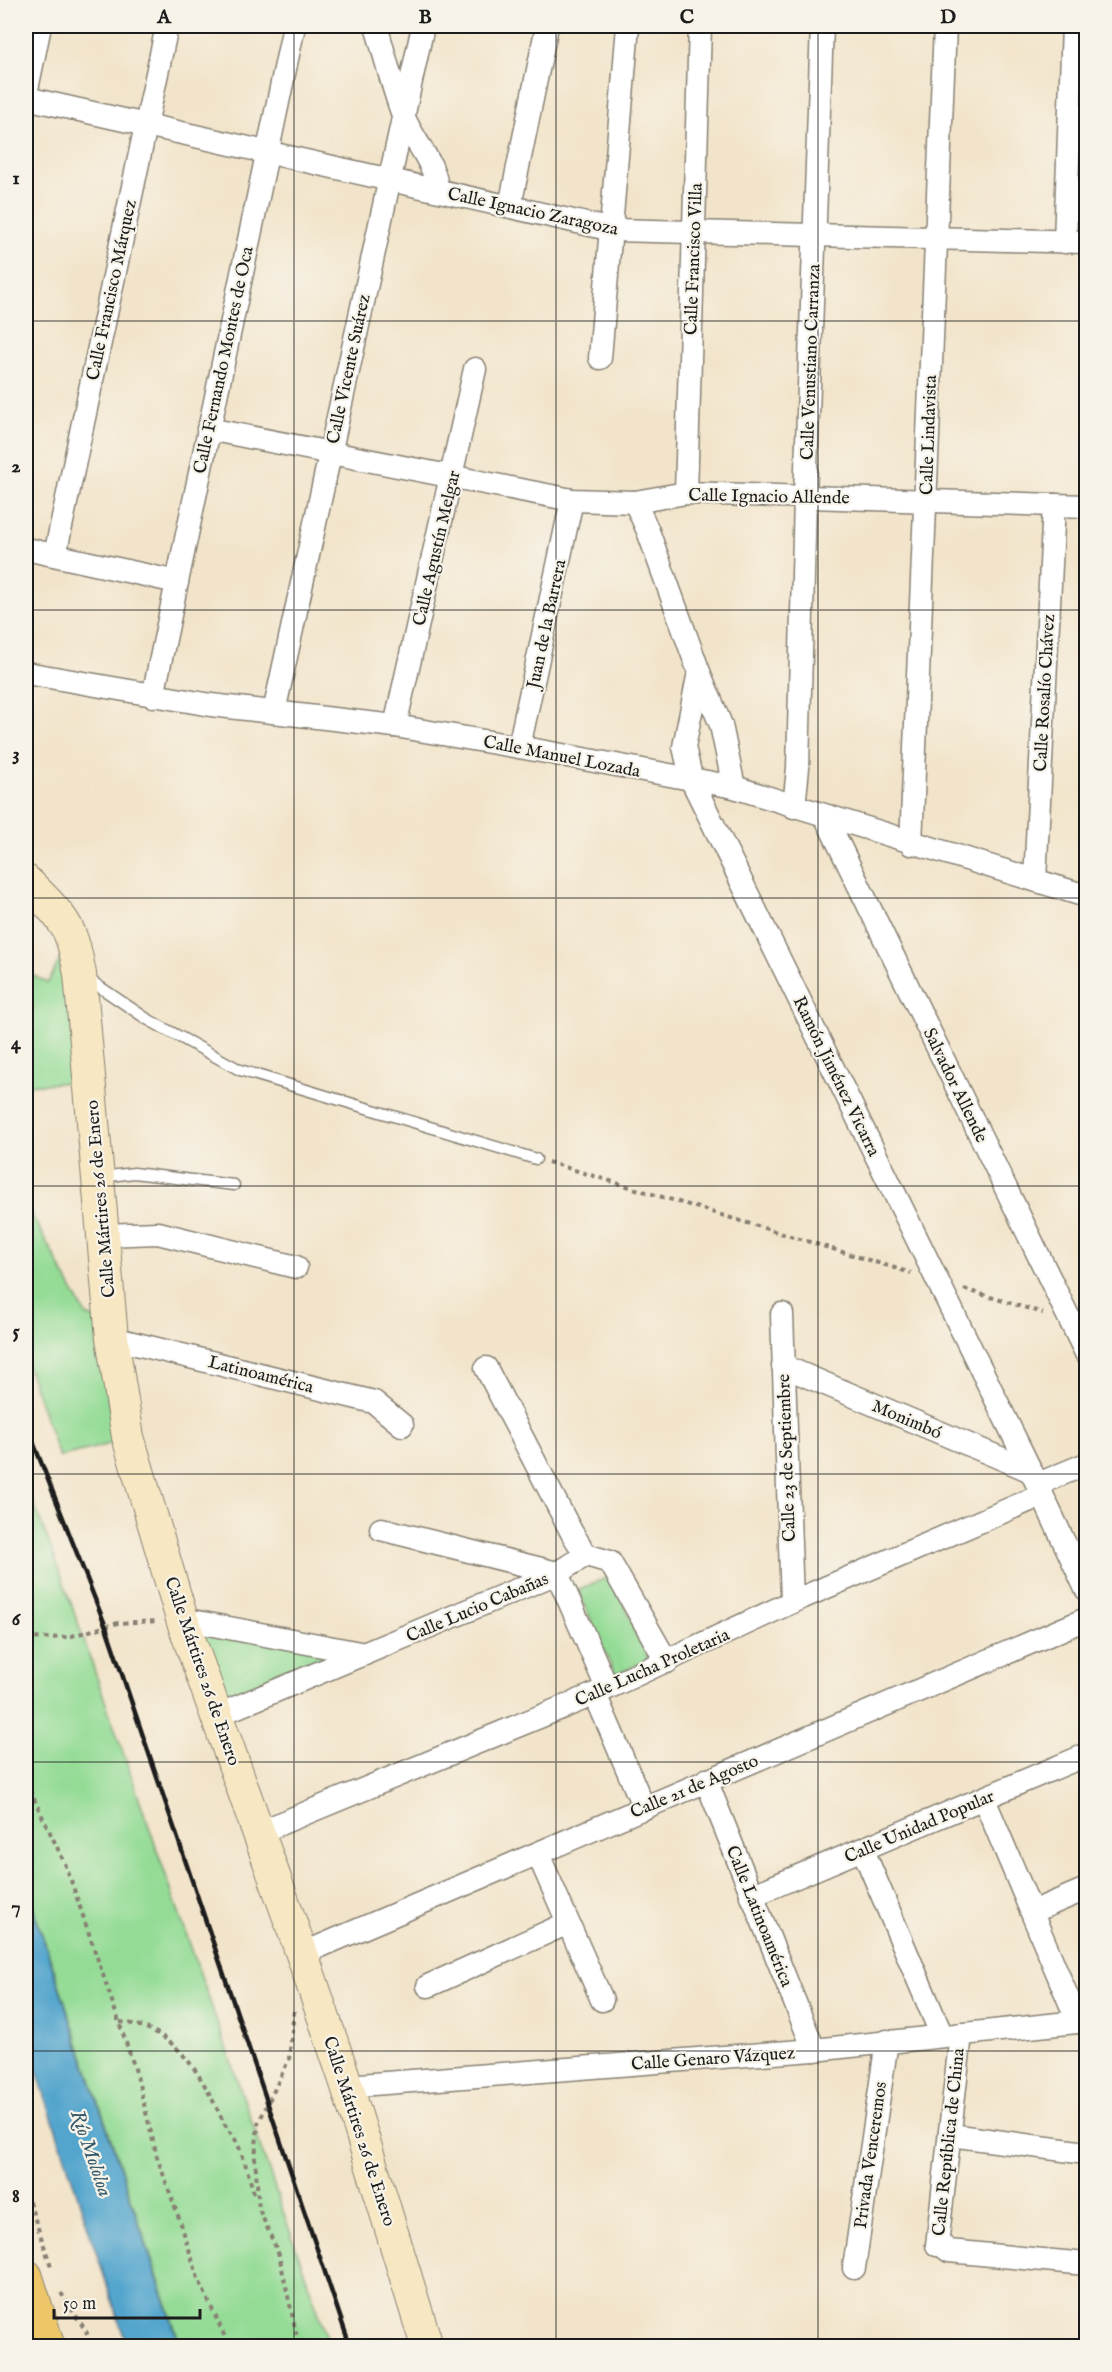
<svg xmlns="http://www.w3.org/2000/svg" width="1112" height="2372" font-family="'IM FELL English',serif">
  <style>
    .green { fill: #94dc96; stroke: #587c59; stroke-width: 1.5 }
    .water { fill: #52a5cd; stroke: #376074; stroke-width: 1.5 }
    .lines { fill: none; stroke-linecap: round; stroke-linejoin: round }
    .lane-casing { stroke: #878073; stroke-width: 13 }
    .street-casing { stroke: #878073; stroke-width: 25 }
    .secondary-casing { stroke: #878073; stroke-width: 34 }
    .primary-casing { stroke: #878073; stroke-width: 35 }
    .path { stroke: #878073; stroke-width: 4; stroke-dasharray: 4.5 4.5; stroke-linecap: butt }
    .lane { stroke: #fff; stroke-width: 10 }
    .street { stroke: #fff; stroke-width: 22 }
    .secondary { stroke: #f7e8c3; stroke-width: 32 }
    .primary { stroke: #ecc669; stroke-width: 33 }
    .rail { stroke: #1c1c1c; stroke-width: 4.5 }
    .grid { fill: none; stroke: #1c1c1c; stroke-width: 1.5; stroke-opacity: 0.55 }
    .labels { text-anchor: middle; stroke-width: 4.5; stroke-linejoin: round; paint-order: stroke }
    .street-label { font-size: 18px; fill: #1c1c1c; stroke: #f7f3e8 }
    .water-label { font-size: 20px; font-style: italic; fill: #345a6c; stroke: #f7f3e8 }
    .neatline { fill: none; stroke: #1c1c1c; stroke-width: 2 }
    .grid-label { font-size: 20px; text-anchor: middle; font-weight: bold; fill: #1c1c1c }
  </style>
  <rect width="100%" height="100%" fill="#f7f3e8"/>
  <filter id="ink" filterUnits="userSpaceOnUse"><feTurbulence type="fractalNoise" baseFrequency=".0167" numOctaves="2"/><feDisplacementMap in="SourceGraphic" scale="12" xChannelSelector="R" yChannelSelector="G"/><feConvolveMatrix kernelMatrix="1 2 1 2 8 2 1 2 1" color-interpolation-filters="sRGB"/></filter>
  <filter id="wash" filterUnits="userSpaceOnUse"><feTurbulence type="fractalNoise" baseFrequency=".008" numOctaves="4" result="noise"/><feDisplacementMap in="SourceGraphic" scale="24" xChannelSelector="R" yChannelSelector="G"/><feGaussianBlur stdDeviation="1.35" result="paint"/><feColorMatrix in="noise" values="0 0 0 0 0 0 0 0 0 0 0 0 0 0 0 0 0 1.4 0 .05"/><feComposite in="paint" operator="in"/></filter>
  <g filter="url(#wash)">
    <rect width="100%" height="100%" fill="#f2e4ca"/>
    <!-- green -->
    <g class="green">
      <path d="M66 947 76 1082 26 1085V972L48 983Z"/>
      <path d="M26 1204 86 1315 99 1320 114 1443 59 1457 26 1362Z"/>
      <path d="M26 1484 58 1566 330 2346H181L26 1886Z"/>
      <path d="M611 1576 649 1660 615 1675 578 1590Z"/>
      <path d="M182 1619 365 1654 218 1715Z"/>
    </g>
    <!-- water -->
    <path class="water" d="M26 1888 180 2346H127L26 2038Z"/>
  </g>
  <g filter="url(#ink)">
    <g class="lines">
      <defs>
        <g id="lane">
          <path d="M85 977 147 1019 240 1070 536 1159"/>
          <path d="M101 1177 134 1173 234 1185"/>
        </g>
        <g id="street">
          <path d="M376 26C385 55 392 86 403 115 412 140 436 162 437 190"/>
          <path d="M26 94 40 26"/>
          <path d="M26 98 613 230 1086 242"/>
          <path d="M510 206 547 26"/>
          <path d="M1065 242 1073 26"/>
          <path d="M600 358 628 26"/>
          <path d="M208 429 572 500 635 502 686 493 1086 506"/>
          <path d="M686 493 700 26"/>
          <path d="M635 502 648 531 699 672 721 725 734 787"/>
          <path d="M26 549 177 582"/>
          <path d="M55 555 167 26"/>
          <path d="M699 672 684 747 692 781 1031 1471 1086 1589"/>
          <path d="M26 673 211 705 395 726 519 747 734 787 1086 896"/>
          <path d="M153 696 294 26"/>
          <path d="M274 712 423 26"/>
          <path d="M395 726 475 369"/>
          <path d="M519 747 572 500"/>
          <path d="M794 807 798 768 805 497 822 26"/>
          <path d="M825 816 1086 1353"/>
          <path d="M911 844 945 26"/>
          <path d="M1035 880 1054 505"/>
          <path d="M104 1235 158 1233 296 1267"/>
          <path d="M782 1314 792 1602"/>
          <path d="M112 1338 374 1402 402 1425"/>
          <path d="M783 1366 1031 1471"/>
          <path d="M486 1368 572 1533 586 1555"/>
          <path d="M1038 1484 1086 1464"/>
          <path d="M381 1529 557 1573 607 1688"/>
          <path d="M586 1555 610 1562 667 1662"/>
          <path d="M182 1619 365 1654"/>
          <path d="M595 1694 644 1808"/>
          <path d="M218 1715 557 1573 586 1555"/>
          <path d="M706 1780 814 2050"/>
          <path d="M984 1799 1078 2022"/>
          <path d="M260 1832 595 1694 792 1602 1042 1495"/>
          <path d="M863 1850 942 2036"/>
          <path d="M538 1854 602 2000"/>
          <path d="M751 1896 1086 1755"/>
          <path d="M1032 1912 1086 1889"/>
          <path d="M302 1954 1086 1619"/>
          <path d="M428 1986 568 1923"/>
          <path d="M961 2034 937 2245H941L949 2251 1086 2264"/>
          <path d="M347 2086 814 2050 1086 2021"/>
          <path d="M950 2135 1086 2153"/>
          <path d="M854 2268 887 2041"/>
        </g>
        <path id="secondary" d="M26 881C40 895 57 910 67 928 74 941 77 959 80 974L112 1338 128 1437 182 1619 302 1954 347 2086 427 2346"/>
        <path id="primary" d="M26 2276 48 2346"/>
      </defs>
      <!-- lane casing -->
      <use href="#lane" class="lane-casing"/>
      <!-- street casing -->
      <use href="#street" class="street-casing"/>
      <!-- secondary casing -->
      <use href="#secondary" class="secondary-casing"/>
      <!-- primary casing -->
      <use href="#primary" class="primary-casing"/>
      <!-- path -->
      <g class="path">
        <path d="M548 1162 911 1273"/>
        <path d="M964 1289 1043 1313"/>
        <path d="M26 1639 68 1637 118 1623 158 1621"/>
        <path d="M26 1782 66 1866 136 2072 157 2157 181 2224 198 2278 229 2346"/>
        <path d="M294 2011 289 2059 258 2124 255 2158 259 2209 279 2255 299 2346"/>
        <path d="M120 2022C177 2027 202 2077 224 2123 228 2130 234 2136 237 2143 245 2159 249 2178 255 2196"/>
        <path d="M26 2193 51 2266"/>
        <path d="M61 2293 86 2331 92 2346"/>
      </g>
      <!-- lane -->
      <use href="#lane" class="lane"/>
      <!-- street -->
      <use href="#street" class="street"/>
      <!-- secondary -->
      <use href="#secondary" class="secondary"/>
      <!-- primary -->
      <use href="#primary" class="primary"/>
      <!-- rail -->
      <path class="rail" d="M26 1424 106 1627 350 2346"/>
    </g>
  </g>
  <!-- grid -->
  <path class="grid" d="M294 26V2346M556 26V2346M818 26V2346M26 321H1086M26 610H1086M26 898H1086M26 1186H1086M26 1474H1086M26 1762H1086M26 2051H1086"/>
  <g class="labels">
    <!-- street labels -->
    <g class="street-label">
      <text transform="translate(533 211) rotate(12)" y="6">Calle Ignacio Zaragoza</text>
      <text transform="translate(693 259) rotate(-88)" y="6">Calle Francisco Villa</text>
      <text transform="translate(111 290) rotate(-78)" y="6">Calle Francisco Márquez</text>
      <text transform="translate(223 360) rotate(-78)" y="6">Calle Fernando Montes de Oca</text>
      <text transform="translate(810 362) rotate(-88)" y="6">Calle Venustiano Carranza</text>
      <text transform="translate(348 369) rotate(-78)" y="6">Calle Vicente Suárez</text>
      <text transform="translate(928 435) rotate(-88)" y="6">Calle Lindavista</text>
      <text transform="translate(769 496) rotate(1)" y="6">Calle Ignacio Allende</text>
      <text transform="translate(436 548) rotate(-77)" y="6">Calle Agustín Melgar</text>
      <text transform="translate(546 624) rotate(-78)" y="6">Juan de la Barrera</text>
      <text transform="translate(1044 693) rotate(-87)" y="6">Calle Rosalío Chávez</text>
      <text transform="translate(562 756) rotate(11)" y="6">Calle Manuel Lozada</text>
      <text transform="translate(837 1076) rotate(64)" y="6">Ramón Jiménez Vicarra</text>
      <text transform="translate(956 1085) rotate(64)" y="6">Salvador Allende</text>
      <text transform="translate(100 1199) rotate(-95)" y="6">Calle Mártires 26 de Enero</text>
      <text transform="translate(261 1374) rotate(14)" y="6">Latinoamérica</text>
      <text transform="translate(907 1419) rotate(23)" y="6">Monimbó</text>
      <text transform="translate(786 1458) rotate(-92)" y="6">Calle 23 de Septiembre</text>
      <text transform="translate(477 1607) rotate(-23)" y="6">Calle Lucio Cabañas</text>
      <text transform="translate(652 1667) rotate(-24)" y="6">Calle Lucha Proletaria</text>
      <text transform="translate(203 1671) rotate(71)" y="6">Calle Mártires 26 de Enero</text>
      <text transform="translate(694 1786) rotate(-23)" y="6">Calle 21 de Agosto</text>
      <text transform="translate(919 1826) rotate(-23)" y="6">Calle Unidad Popular</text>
      <text transform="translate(760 1916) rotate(68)" y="6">Calle Latinoamérica</text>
      <text transform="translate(713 2058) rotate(-4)" y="6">Calle Genaro Vázquez</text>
      <text transform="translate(360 2131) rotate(72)" y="6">Calle Mártires 26 de Enero</text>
      <text transform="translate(948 2142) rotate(-84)" y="6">Calle República de China</text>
      <text transform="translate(870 2155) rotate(-82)" y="6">Privada Venceremos</text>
    </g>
    <!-- water labels -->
    <g class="water-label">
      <text transform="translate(92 2153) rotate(71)" y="7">Río Mololoa</text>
    </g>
  </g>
  <!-- margin -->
  <rect width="1112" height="2372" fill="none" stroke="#f7f3e8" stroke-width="66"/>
  <!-- scale -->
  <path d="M54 2309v9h146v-9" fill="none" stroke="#1c1c1c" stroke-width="3"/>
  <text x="63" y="2309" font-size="18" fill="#1c1c1c" stroke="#f7f3e8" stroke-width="4.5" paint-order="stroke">50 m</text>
  <rect x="33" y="33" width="1046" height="2306" class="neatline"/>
  <g class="grid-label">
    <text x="164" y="23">A</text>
    <text x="425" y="23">B</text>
    <text x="687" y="23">C</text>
    <text x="948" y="23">D</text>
    <text x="16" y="184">1</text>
    <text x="16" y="472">2</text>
    <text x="16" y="760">3</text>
    <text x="16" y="1049">4</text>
    <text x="16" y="1337">5</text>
    <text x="16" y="1625">6</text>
    <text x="16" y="1913">7</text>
    <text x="16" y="2202">8</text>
  </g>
</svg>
